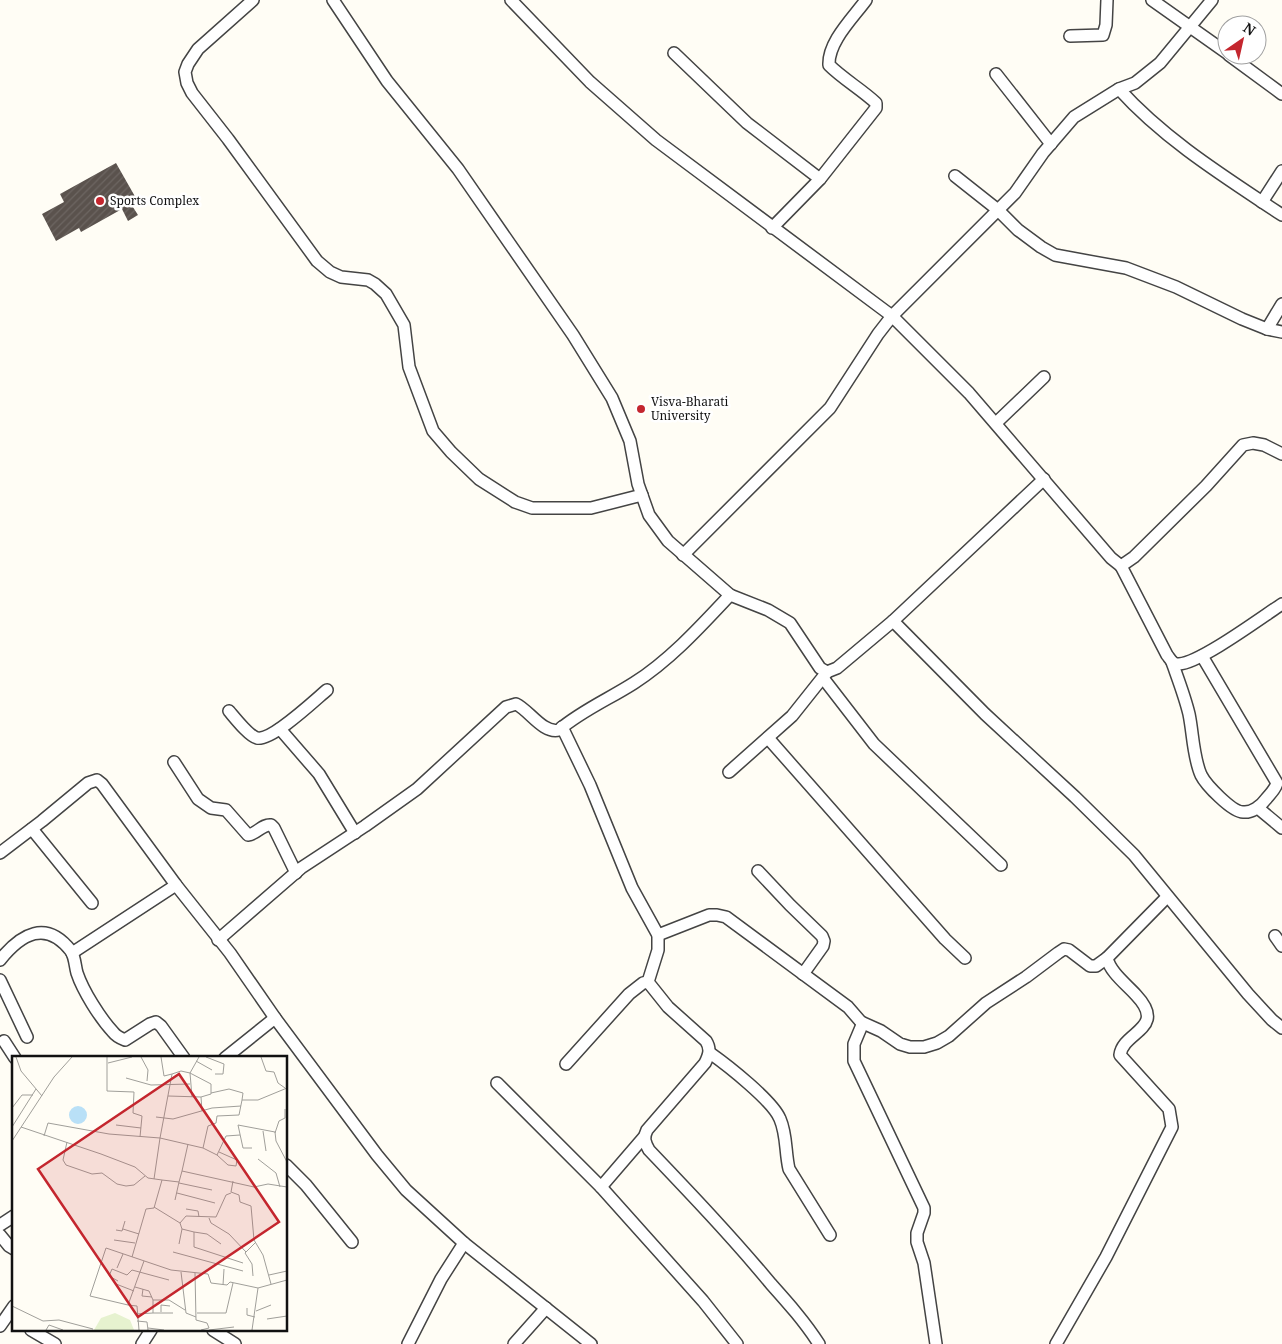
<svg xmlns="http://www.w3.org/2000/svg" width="1282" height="1344" font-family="'Noto Serif',serif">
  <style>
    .building { fill: url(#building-hatch) }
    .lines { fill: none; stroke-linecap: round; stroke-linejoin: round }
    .street-casing { stroke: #444; stroke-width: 14 }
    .street { stroke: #fff; stroke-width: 11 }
    .poi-dot { fill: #c4262e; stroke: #fff; stroke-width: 2 }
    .labels { text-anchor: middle; stroke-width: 5; stroke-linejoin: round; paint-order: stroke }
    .poi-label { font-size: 12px; fill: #111; stroke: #fff; text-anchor: start }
    .inset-road { fill: none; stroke: #a09f9a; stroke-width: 1 }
    .view { fill: #c4262e; fill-opacity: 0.15; stroke: #c4262e; stroke-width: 2.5 }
    .inset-edge { fill: none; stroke: #111; stroke-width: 2.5 }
  </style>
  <defs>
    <pattern id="building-hatch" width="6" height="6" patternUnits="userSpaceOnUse" patternTransform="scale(1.25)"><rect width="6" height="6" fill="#5a524d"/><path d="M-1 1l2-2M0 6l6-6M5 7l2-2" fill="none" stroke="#6d6662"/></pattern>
  </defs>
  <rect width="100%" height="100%" fill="#fffdf5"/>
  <!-- building -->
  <path class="building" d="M116 163 137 200 131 204 138 215 128 221 122 209 81 232 79 228 56 241 42 214 64 202 60 194Z"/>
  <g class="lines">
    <defs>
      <g id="street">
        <path d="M253 0 198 49 188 64 185 72 187 83 192 93 228 139 317 261 330 272 341 277 368 280 375 284 386 294 404 325 409 367 433 431 451 452 479 479 515 502 532 508H591L642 495"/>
        <path d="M511 0 590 82 656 140 892 316 1015 193 1043 153 1074 117 1119 89 1135 83 1160 63 1212 0"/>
        <path d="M1152 0 1227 53"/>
        <path d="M1070 36 1103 35 1106 25 1107 0"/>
        <path d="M674 53 747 123 820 179"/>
        <path d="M1229 55 1282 94"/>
        <path d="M996 74 1051 144"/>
        <path d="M1119 89C1165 140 1225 177 1282 215"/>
        <path d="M955 176 998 210 1018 230 1041 247 1055 255 1126 268 1176 287 1242 319 1267 329 1282 332"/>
        <path d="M1262 202 1282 171"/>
        <path d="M772 228 820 179 876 108V103C861 89 843 79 829 65 828 42 852 19 866 0"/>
        <path d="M1267 329 1282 304"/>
        <path d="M996 423 1044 377"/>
        <path d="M683 555 830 408 878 334 892 316 969 393 1111 558 1121 566 1134 557 1206 486 1243 445 1253 443 1264 445 1282 454"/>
        <path d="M1121 566 1167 655C1171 660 1173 665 1179 664 1200 663 1262 617 1282 604"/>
        <path d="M730 595 768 610 790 623 820 668 827 672 837 668 893 621 985 714 1075 797 1134 855 1248 994 1272 1020 1282 1028"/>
        <path d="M893 621 1044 479"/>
        <path d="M1172 662C1178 679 1185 697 1189 714 1193 733 1193 757 1201 775 1206 785 1232 812 1243 812 1252 813 1261 806 1266 799 1270 794 1275 790 1277 783L1202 656"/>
        <path d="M823 678 874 744 1001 865"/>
        <path d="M229 711C235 718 249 736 257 738 272 741 315 700 327 690"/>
        <path d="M562 727 590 785 632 888 658 935V950L648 982 668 1007 706 1041C711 1049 709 1055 705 1063L647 1130C643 1138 645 1143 649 1150 691 1194 732 1237 771 1284 788 1303 805 1322 819 1344"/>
        <path d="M280 729 319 774 355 833"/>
        <path d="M768 738 945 939 965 958"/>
        <path d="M174 762 198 799 211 808 226 810 248 835C257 834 262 824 271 825L274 828 296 873"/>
        <path d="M729 772 792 716 827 672"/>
        <path d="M1258 808 1282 828"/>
        <path d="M32 829 92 903"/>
        <path d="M0 853 42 821 88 783 97 780 102 784 176 885 230 953 275 1018 377 1155 406 1190 464 1243 591 1344"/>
        <path d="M758 871 790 905 822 936 824 941 823 946 803 974"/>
        <path d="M658 935 709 915H717L726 917 848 1007 861 1022 881 1031 900 1044 910 1047H924L937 1043 949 1036 986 1003 1026 977 1058 953 1064 949 1069 950 1090 966H1096L1107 958"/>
        <path d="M1275 936 1282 946"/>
        <path d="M218 940 301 868 365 826 417 789 506 707 516 704C529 710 543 734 559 730 581 711 609 699 634 683 670 660 700 627 730 595L668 541 649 515 638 484 630 441 612 398 573 335 458 169 387 81 333 0"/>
        <path d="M72 953 176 885"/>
        <path d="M0 960C21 934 46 919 71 951 75 957 75 966 77 973 83 991 100 1018 113 1032 116 1036 120 1038 125 1040L150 1024 156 1022 161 1026 184 1058"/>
        <path d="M0 980 27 1037"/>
        <path d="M861 1022 862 1025 854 1044V1061L924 1208V1213L917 1233V1242L924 1263 936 1344"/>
        <path d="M4 1041 15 1058"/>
        <path d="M710 1053C727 1065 773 1101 780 1119 787 1135 785 1152 789 1169L830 1235"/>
        <path d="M225 1058 275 1018"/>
        <path d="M566 1064 629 994 643 983 648 982"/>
        <path d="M497 1083 601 1187 703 1301 737 1344"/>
        <path d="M286 1165 306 1185 352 1242"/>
        <path d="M601 1187 644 1137"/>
        <path d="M0 1225 14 1216"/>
        <path d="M0 1235 9 1246 14 1249"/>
        <path d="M0 1326 14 1306"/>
        <path d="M31 1330 55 1344"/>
        <path d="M213 1330 235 1344"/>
        <path d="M142 1344 151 1330"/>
        <path d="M408 1344 441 1279 464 1243"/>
        <path d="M514 1344 546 1308"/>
        <path d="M1056 1344 1106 1257 1172 1127 1169 1109 1120 1055C1123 1031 1168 1029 1136 995 1126 984 1110 972 1107 958L1167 897"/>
      </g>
    </defs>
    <!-- street casing -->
    <use href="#street" class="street-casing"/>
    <!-- street -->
    <use href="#street" class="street"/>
  </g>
  <!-- markers -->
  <g class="poi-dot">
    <circle cx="100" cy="201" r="5"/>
    <circle cx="641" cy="409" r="5"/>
  </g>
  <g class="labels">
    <!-- poi labels -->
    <g class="poi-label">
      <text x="110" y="205">Sports Complex</text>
      <text x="651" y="406">Visva-Bharati<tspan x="651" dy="14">University</tspan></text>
    </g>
  </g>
  <!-- overview -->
  <g transform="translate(12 1056)">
    <rect width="275" height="275" fill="#fffdf5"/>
    <path d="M103 257 118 264 122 274H82L89 262Z" fill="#e6f2cf"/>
    <path d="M57 59a9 9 0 1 1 18 0a9 9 0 1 1-18 0Z" fill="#b9e0f7"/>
    <path class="inset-road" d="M4 1 9 15 30 40M95 1V35L122 36 121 57 130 60 128 81M129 1 136 14 135 25M149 1 152 20 160 18M194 1 212 8 211 18H203M249 1 254 15 262 16 266 27 273 32M184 5 200 14M96 7 120 1M114 22 139 29 178 28M199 37 217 33 231 37 230 44M156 40 189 41 190 55M180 41 178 17 199 28V38L189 41M0 52 10 39H21M144 61 161 63 200 52 229 50M104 69 129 72M0 71 24 33M9 71 89 98 123 111 136 122 150 124 142 152 134 153 120 201M251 75 254 95M263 77 267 65 273 62V53M32 80 36 67 97 78 148 82 160 18 169 15 178 17 187 1M0 85 42 21 60 1M55 86 51 104 54 109 80 118 90 117 105 128 114 130 122 129 133 120M191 92 205 99 214 80 228 79M240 92H231L226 69 263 76 264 85 275 106M205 99 216 109 224 110 225 104 207 96M246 103 264 117 268 131M170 115 176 88M142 123 148 82 191 92 196 70 204 67 205 60 227 59 230 44H246L275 32M150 124 167 126 170 115 242 131 256 128 275 131M221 125 219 136 227 139 228 146 239 150 242 184 251 199 259 228M167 127 200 134M165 137 203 147M163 144 167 126M142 151 168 167 170 173 182 176V191L231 207M174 153 186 155 187 161M197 162 199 167 217 178 234 196M168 167 174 160 204 161 214 139 219 137M111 173 127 178M104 174 110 175 113 165M182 176 195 178 209 188M102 184 123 187M167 188 170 173M161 196 231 215M132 205 116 249 78 240 94 192 159 214 196 218 199 227 215 229 218 226 246 232 275 224M105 212 111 198M169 216 174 257 184 261M183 217 184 264 195 267 197 272 189 274M257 219 275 215M241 220 240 208 233 197 243 187M106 225 97 220 100 213 115 219 120 214 157 224M104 228 122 235M211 229 212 213M123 231 137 235 141 244M131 233 130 240 140 241M116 249 125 250 127 274M0 250 31 265 47 264 81 273M235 252V259L243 261M244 255 259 249M149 256V249L158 250M141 257H161M185 257H214L221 227M124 258 141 257V244H157L173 254M255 263 275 260M125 265 135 266 136 274M136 272 152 274M34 274 37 269 51 274M197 274 222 271M240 274 246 232"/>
    <path class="view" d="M167 18 267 166 126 261 26 113Z"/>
    <rect width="275" height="275" class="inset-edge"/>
  </g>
  <!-- north arrow -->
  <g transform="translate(1242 40) rotate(34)"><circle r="24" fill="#ffffff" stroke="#a0a0a0"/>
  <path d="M0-4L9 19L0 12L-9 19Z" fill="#c4262e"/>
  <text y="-8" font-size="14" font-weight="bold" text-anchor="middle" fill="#111111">N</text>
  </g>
</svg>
